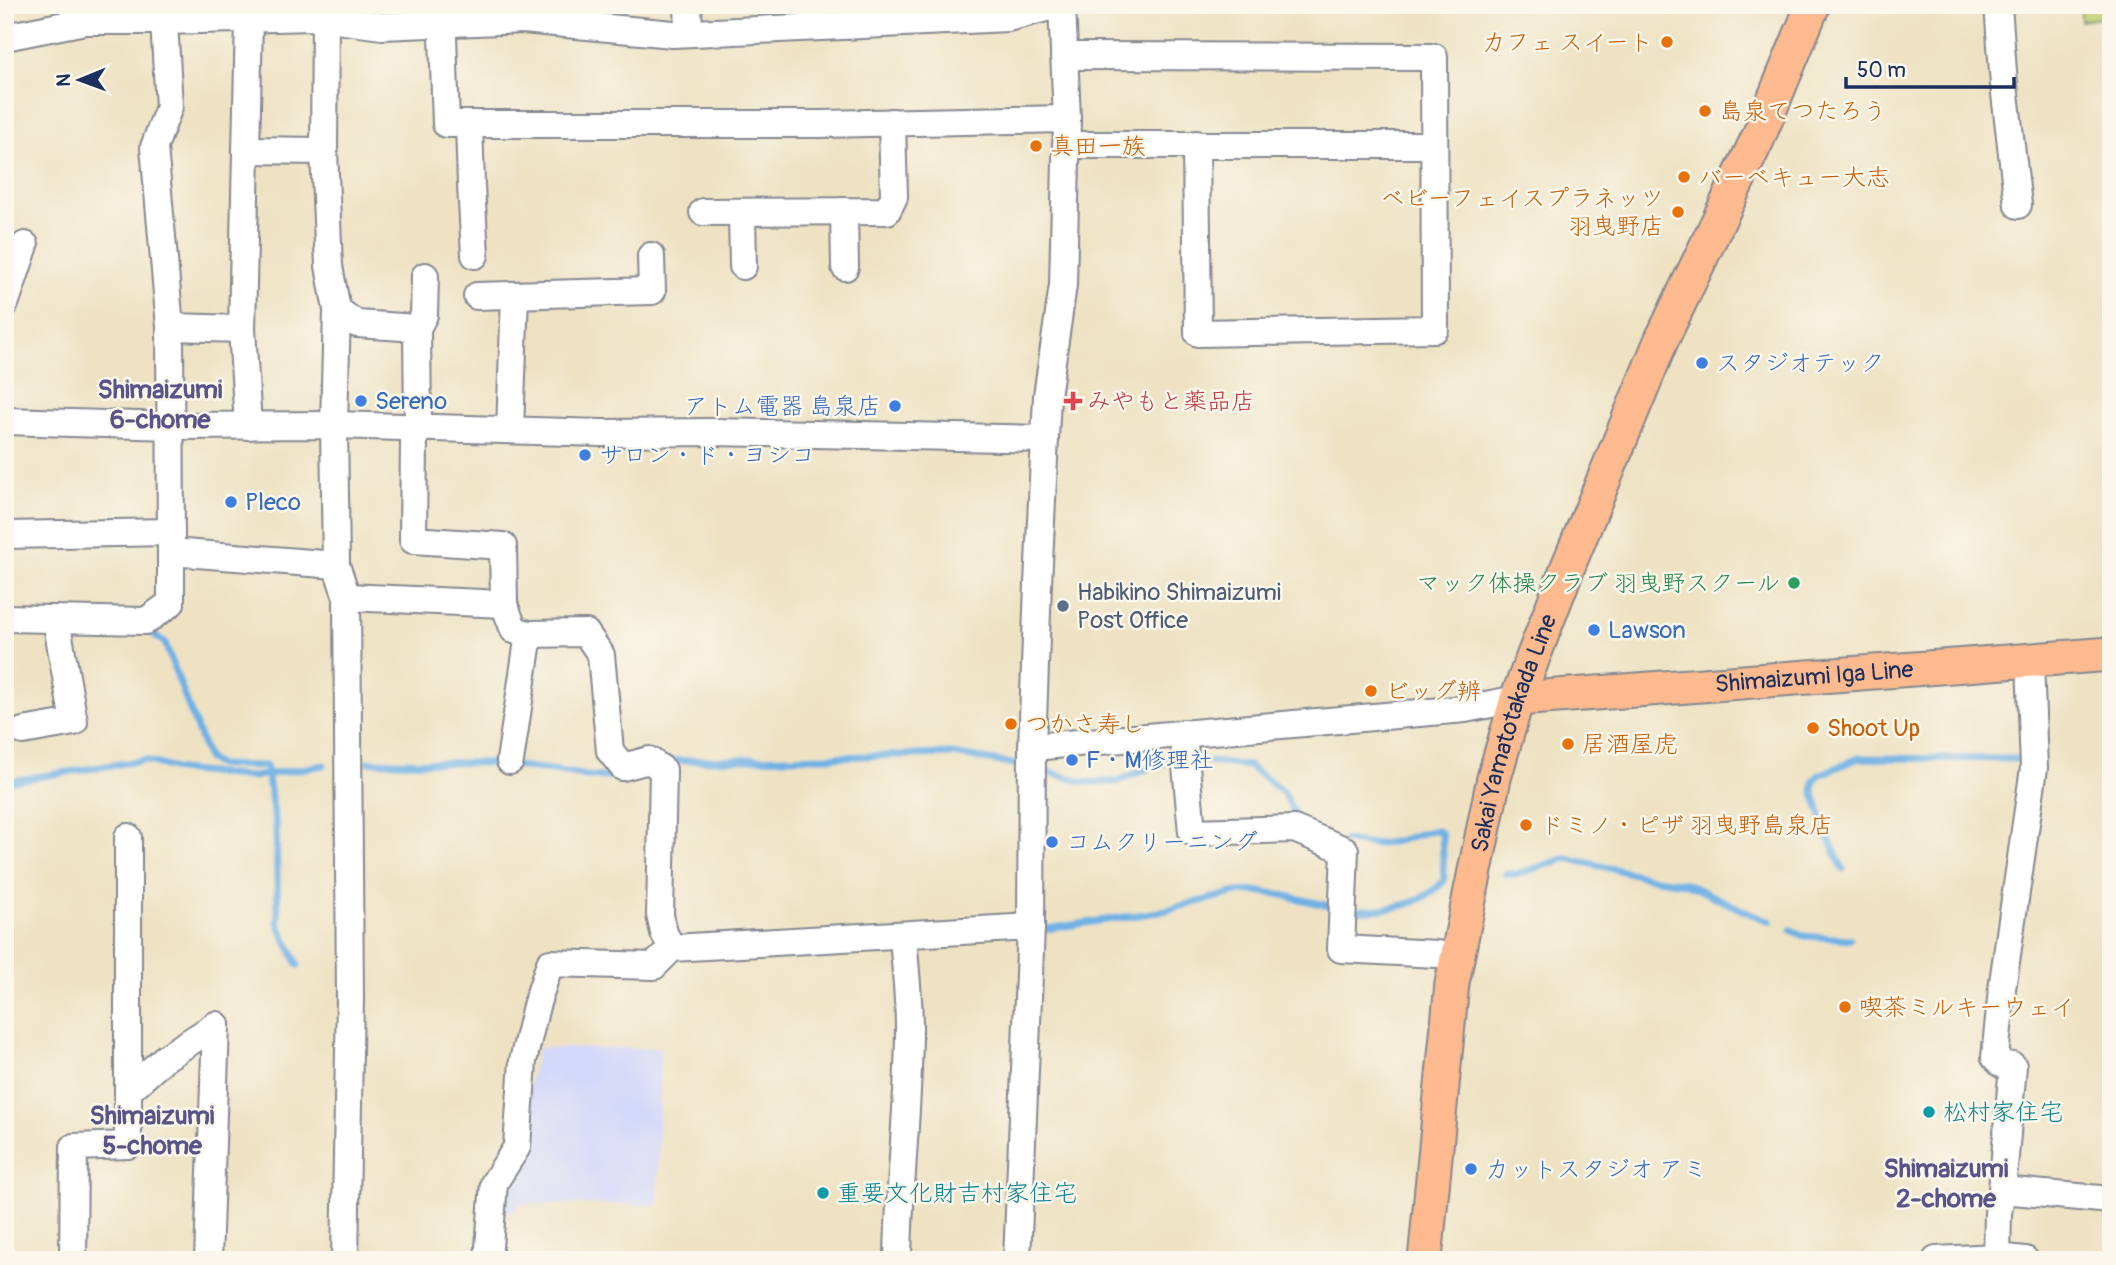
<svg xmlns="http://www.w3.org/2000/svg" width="2116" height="1265" font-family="Pangolin,'Klee One',sans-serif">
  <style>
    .built { fill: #d4d8f9 }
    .cemetery { fill: url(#cemetery-stones); stroke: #70826a; stroke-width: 2 }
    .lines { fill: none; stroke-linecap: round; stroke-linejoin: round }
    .stream { stroke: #70b1e4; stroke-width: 7 }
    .minor-casing { stroke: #848890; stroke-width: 30 }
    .major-casing { stroke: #848890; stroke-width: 37 }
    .minor { stroke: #fff; stroke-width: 26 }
    .major { stroke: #fcba8e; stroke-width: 33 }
    .food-dot { fill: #e8710a; stroke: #fbf7ec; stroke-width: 2.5 }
    .shop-dot { fill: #3f7fe0; stroke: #fbf7ec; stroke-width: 2.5 }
    .health-dot { fill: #e0444e; stroke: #fbf7ec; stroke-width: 2.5 }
    .leisure-dot { fill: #2e9e5b; stroke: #fbf7ec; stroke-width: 2.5 }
    .service-dot { fill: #5c6f8a; stroke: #fbf7ec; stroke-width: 2.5 }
    .culture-dot { fill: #0f9aa8; stroke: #fbf7ec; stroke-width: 2.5 }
    .labels { text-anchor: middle; stroke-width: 5; stroke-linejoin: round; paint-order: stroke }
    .food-label { font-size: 24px; fill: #c56008; stroke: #fbf7ec; text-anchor: start }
    .shop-label { font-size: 24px; fill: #366cbe; stroke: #fbf7ec; text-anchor: start }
    .health-label { font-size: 24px; fill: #be3a42; stroke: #fbf7ec; text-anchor: start }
    .leisure-label { font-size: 24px; fill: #27864d; stroke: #fbf7ec; text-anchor: end }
    .service-label { font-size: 24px; fill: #4e5e75; stroke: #fbf7ec; text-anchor: start }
    .street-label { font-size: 24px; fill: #1b2f5e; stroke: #fbf7ec }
    .culture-label { font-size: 24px; fill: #0d838f; stroke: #fbf7ec; text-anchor: start }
    .neighbourhood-label { font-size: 26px; font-weight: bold; fill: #585389; stroke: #fbf7ec }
  </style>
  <defs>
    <pattern id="cemetery-stones" width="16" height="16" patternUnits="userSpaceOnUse" patternTransform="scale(1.75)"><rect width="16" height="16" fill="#c5d476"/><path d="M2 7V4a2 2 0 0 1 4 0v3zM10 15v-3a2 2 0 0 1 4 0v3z" fill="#a9b668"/></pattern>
  </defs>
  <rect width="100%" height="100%" fill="#fbf7ec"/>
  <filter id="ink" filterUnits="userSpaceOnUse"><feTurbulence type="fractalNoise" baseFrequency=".0143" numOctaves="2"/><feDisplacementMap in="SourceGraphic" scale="14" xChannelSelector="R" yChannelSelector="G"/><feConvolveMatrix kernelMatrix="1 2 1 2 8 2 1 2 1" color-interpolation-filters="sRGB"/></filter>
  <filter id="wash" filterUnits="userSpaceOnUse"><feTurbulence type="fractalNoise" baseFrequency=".00686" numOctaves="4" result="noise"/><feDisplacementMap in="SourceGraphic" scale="28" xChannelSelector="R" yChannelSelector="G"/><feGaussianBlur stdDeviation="1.57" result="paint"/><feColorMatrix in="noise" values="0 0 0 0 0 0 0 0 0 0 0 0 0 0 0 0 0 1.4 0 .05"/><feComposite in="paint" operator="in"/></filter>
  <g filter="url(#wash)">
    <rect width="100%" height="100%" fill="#eee2c3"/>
    <!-- built -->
    <path class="built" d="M538 1048H660L658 1205 517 1204 516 1211H503L504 1193Z"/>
    <!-- cemetery -->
    <path class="cemetery" d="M2081 5H2111V8L2099 18 2081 21Z"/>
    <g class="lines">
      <!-- stream -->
      <g class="stream">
        <path d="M146 629 165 643 208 759 218 765 266 766 276 827 278 923 298 965"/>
        <path d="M1195 760 1249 766 1283 792 1298 821 1302 822"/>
        <path d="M664 761 953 754 1019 765"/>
        <path d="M369 762 490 763 566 772 586 776 606 777 621 773"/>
        <path d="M1040 770 1084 782H1116L1160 763 1178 761"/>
        <path d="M5 782 145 760 178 770 252 777 324 765"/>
        <path d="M1345 840C1359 844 1377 845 1392 842 1408 839 1421 832 1437 830L1442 834 1444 881C1419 908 1384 911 1349 910"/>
        <path d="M1843 869 1829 839 1813 791 1814 781 1819 775 1859 758 2027 759"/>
        <path d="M1506 874H1518L1566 858 1656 879 1685 883 1751 914 1770 921"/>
        <path d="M1040 930 1158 912 1237 892 1253 891 1278 894 1338 908"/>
        <path d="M1791 930 1804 936 1850 939"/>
      </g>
    </g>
  </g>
  <g filter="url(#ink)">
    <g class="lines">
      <defs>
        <g id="minor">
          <path d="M442 5 446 124H820L1067 119"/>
          <path d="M688 5 689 33"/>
          <path d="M1998 5 2004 85 2018 205"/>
          <path d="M325 18 324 151 329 266 337 310 334 425 336 565 347 597 350 998 345 1260"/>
          <path d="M164 21 169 107 154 147 170 327 171 552 336 565"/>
          <path d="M5 37 85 21H164L315 17 382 26 523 20 673 34 1008 18 1058 5"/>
          <path d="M1064 56 1434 57 1435 329 1198 333 1196 144"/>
          <path d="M469 124 471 185 475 255"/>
          <path d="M1066 145H1434"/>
          <path d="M246 150 324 151"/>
          <path d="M844 211 845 267"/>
          <path d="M703 212 887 211 894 197 892 122"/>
          <path d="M742 212 743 266"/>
          <path d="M477 296 652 291 651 256"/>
          <path d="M5 304 25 245"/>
          <path d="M337 310 357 324 417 328 418 427 414 440 413 540 503 546 504 604 514 630 529 634 586 633 601 655 610 751 623 767 649 760 663 770 660 915 664 933 672 948"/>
          <path d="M170 327 242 329"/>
          <path d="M417 328 424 315 425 276"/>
          <path d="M5 421 172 426 334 425 602 433 713 432 1045 439"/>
          <path d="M248 426 242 329 249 19"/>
          <path d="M510 430 515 295"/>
          <path d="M5 535 171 532"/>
          <path d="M347 597 504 604"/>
          <path d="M5 618 146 621 171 603V552"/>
          <path d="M2030 661 2034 768 2002 989 1995 1057 2001 1064 2013 1066 2002 1190 2111 1200"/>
          <path d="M23 731 74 722 56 619"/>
          <path d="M1183 733 1192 832 1294 829 1345 850 1341 949 1437 954 1457 957"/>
          <path d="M1032 747 1465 709 1517 699"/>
          <path d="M510 761 529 634"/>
          <path d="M128 1091 165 1058 216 1025"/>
          <path d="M1997 1257 1998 1213 2002 1190"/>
          <path d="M73 1260 74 1147 128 1145V837"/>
          <path d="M208 1260 216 1025"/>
          <path d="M488 1260 494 1183 517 1147 523 1061 536 1006 550 963 654 966 672 948 1031 927"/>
          <path d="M898 1260C899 1182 909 1105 909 1027 909 997 905 966 903 935"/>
          <path d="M1017 1260 1031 927 1032 747 1038 584 1047 396 1063 285 1067 119 1062 5"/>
          <path d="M1936 1260 1997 1257 2025 1260"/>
        </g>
        <g id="major">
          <path id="s1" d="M1517 699 2111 654"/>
          <path id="s2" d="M1425 1260 1452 983 1494 778 1517 699 1569 564 1661 341 1758 138 1813 5"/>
        </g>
      </defs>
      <!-- minor casing -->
      <use href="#minor" class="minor-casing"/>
      <!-- major casing -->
      <use href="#major" class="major-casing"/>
      <!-- minor -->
      <use href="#minor" class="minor"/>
      <!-- major -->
      <use href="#major" class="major"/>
    </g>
  </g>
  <!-- markers -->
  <g class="food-dot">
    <circle cx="1667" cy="42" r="7"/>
    <circle cx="1705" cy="111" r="7"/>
    <circle cx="1036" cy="146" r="7"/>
    <circle cx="1684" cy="177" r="7"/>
    <circle cx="1678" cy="212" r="7"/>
    <circle cx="1371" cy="691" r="7"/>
    <circle cx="1011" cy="724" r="7"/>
    <circle cx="1813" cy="728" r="7"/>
    <circle cx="1568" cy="744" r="7"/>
    <circle cx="1526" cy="825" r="7"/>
    <circle cx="1845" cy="1007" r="7"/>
  </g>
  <g class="shop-dot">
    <circle cx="1702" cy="363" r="7"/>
    <circle cx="361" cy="401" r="7"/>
    <circle cx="895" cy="406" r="7"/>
    <circle cx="585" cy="455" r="7"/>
    <circle cx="231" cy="502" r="7"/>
    <circle cx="1594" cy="630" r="7"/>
    <circle cx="1072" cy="760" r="7"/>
    <circle cx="1052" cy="842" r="7"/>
    <circle cx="1471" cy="1169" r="7"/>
  </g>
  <path class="health-dot" d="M1069.5 390.5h7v7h7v7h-7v7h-7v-7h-7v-7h7z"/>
  <circle class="leisure-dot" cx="1794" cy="583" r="7"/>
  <circle class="service-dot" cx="1063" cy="606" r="7"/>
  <g class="culture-dot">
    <circle cx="1929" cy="1112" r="7"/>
    <circle cx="823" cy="1193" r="7"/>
  </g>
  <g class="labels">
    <!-- food labels -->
    <g class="food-label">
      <text x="1653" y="50" text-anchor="end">カフェ スイート</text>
      <text x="1719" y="119">島泉てつたろう</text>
      <text x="1050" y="154">真田一族</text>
      <text x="1698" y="185">バーベキュー大志</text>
      <text x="1664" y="206" text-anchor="end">ベビーフェイスプラネッツ<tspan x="1664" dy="28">羽曳野店</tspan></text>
      <text x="1385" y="699">ビッグ辨</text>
      <text x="1025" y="732">つかさ寿し</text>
      <text x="1827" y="736">Shoot Up</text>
      <text x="1582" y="752">居酒屋虎</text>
      <text x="1540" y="833">ドミノ・ピザ 羽曳野島泉店</text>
      <text x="1859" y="1015">喫茶ミルキーウェイ</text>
    </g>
    <!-- shop labels -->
    <g class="shop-label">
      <text x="1716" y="371">スタジオテック</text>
      <text x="375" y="409">Sereno</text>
      <text x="881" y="414" text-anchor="end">アトム電器 島泉店</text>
      <text x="599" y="463">サロン・ド・ヨシコ</text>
      <text x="245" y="510">Pleco</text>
      <text x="1608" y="638">Lawson</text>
      <text x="1086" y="768">F・M修理社</text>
      <text x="1066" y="850">コムクリーニング</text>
      <text x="1485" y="1177">カットスタジオ アミ</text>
    </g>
    <!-- health labels -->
    <g class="health-label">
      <text x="1087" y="409">みやもと薬品店</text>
    </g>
    <!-- leisure labels -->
    <g class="leisure-label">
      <text x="1780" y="591">マック体操クラブ 羽曳野スクール</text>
    </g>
    <!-- service labels -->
    <g class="service-label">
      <text x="1077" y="600">Habikino Shimaizumi<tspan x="1077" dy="28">Post Office</tspan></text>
    </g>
    <!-- street labels -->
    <g class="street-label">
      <text dy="8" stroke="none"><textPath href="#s1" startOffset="298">Shimaizumi Iga Line</textPath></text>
      <text dy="8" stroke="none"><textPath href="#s2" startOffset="536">Sakai Yamatotakada Line</textPath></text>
    </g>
    <!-- culture labels -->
    <g class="culture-label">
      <text x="1943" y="1120">松村家住宅</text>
      <text x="837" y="1201">重要文化財吉村家住宅</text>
    </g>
    <!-- neighbourhood labels -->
    <g class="neighbourhood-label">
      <text x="160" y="398">Shimaizumi<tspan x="160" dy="30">6-chome</tspan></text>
      <text x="152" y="1124">Shimaizumi<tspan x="152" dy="30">5-chome</tspan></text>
      <text x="1946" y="1177">Shimaizumi<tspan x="1946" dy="30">2-chome</tspan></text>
    </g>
  </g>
  <!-- margin -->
  <rect width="2116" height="1265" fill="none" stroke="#fbf7ec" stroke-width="28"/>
  <!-- north arrow -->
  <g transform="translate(80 80) rotate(269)" stroke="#fbf7ec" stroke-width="5" paint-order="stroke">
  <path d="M0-5L12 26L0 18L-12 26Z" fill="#1b2f5e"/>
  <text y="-10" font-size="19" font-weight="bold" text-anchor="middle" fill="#1b2f5e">N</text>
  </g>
  <!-- scale -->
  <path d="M1846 77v10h168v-10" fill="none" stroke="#1b2f5e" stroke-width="3.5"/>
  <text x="1857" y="77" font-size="21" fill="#1b2f5e" stroke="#fbf7ec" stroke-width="5" paint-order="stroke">50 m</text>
</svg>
